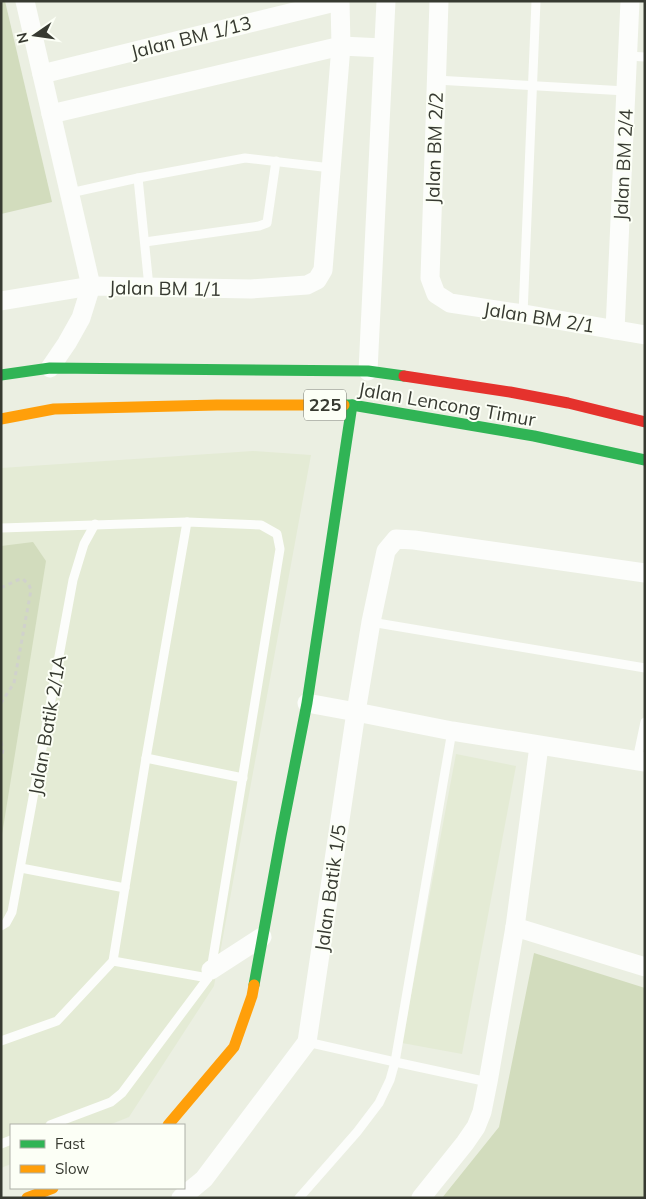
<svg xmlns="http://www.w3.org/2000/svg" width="646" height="1199" font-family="Mulish,sans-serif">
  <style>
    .built { fill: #e4ebd5 }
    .green { fill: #d2dcbd }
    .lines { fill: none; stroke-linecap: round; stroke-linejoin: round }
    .path { stroke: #d0d1cc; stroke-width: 3; stroke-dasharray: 4 4; stroke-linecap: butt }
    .lane { stroke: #fcfdfb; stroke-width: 9 }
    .street { stroke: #fcfdfb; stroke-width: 19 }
    .fast { stroke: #30b455; stroke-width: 11 }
    .slow { stroke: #ff9f0a; stroke-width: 11 }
    .jam { stroke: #e5322d; stroke-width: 11 }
    .labels { text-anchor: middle; stroke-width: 4; stroke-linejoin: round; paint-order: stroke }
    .shield { fill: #fcfff6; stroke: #72756c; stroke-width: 1 }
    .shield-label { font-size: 18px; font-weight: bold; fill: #373a31 }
    .street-label { font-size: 19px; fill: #373a31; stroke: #fcfff6 }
  </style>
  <rect width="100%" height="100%" fill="#ebefe2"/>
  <!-- built -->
  <g class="built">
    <path d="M253 451 311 455 214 986 129 1117 109 1125H11V1164L1 1168V468Z"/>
    <path d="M456 754 516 766 462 1054 402 1043Z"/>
  </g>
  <!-- green -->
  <g class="green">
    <path d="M1 1H5L52 202 1 214Z"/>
    <path d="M33 542 46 561 1 841V546Z"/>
    <path d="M534 953 645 988V1198H442L499 1127Z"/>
  </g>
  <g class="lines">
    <!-- path -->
    <g class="path">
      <path d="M1 587C9 586 15 579 23 579L29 585 31 590 14 683 1 703"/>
      <path d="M1 742 3 749 1 760"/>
    </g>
    <!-- lane -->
    <g class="lane">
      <path d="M628 56 645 57"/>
      <path d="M436 80 626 91"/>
      <path d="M70 193 138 178"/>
      <path d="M145 242 259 226 267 223 276 161"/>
      <path d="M149 287 138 178 245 158 331 168"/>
      <path d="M523 314 536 1"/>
      <path d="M1 528 187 522 261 525 277 534 280 549 211 970 208 978 122 1093 111 1102 50 1125"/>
      <path d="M371 622 645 668"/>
      <path d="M146 758 243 778"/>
      <path d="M637 760 645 722"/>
      <path d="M21 868 125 888"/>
      <path d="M1 926 6 923 12 912 73 580 84 544 95 524"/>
      <path d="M113 961 208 978"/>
      <path d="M1 1041 57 1021 113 961 146 758 187 522"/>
      <path d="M307 1042 395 1062 488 1082"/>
      <path d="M1 1144 11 1140"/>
      <path d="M299 1198 357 1132 379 1103 390 1080 395 1062 452 731"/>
    </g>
    <!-- street -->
    <g class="street">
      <path d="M25 1 91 286 81 318 67 343 50 368"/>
      <path d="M439 1 430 278 436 294 450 303 523 314 645 335"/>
      <path d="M42 74 339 1"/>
      <path d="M51 114 341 46 383 48"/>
      <path d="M1 301 91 286 251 289 307 285 317 280 323 270 341 46 340 1"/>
      <path d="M615 330 630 1"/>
      <path d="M368 371 386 1"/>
      <path d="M307 703 356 712 452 731 645 762"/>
      <path d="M515 927 645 967"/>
      <path d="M211 970 262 937"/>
      <path d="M181 1198 204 1179 307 1042 356 712 371 622 386 551 396 539 414 540 645 573"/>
      <path d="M421 1198 465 1143 476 1127 482 1112 488 1082 515 927 539 746"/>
    </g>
    <!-- fast -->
    <g class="fast">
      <path d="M1 375 50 368 368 371 404 376"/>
      <path d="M344 405H352L534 436 645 460"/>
      <path d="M254 985 281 836 307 703 352 405"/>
    </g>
    <!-- slow -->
    <g class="slow">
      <path d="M1 419 54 409 217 405H344"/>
      <path d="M168 1125 234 1047 252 996 254 985"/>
      <path d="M27 1198 53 1188"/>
    </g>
    <!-- jam -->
    <path class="jam" d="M404 376 510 392 568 403 645 422"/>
  </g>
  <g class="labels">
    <!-- shield labels -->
    <rect class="shield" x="304" y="389.5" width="42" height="31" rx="4"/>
    <g class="shield-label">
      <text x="325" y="411">225</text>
    </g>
    <!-- street labels -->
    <g class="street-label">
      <text transform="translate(191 37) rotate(-14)" y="7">Jalan BM 1/13</text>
      <text transform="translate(434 148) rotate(-88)" y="7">Jalan BM 2/2</text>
      <text transform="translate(623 165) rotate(-87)" y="7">Jalan BM 2/4</text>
      <text transform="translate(165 288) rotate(1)" y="7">Jalan BM 1/1</text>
      <text transform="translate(539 317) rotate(9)" y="7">Jalan BM 2/1</text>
      <text transform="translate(447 404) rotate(10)" y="7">Jalan Lencong Timur</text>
      <text transform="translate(47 725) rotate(-80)" y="7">Jalan Batik 2/1A</text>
      <text transform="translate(330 888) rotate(-82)" y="7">Jalan Batik 1/5</text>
    </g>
  </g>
  <!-- border -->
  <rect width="646" height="1199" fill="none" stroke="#373a31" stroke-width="5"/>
  <!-- legend -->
  <rect x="10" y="1124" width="175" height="65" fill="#fcfff6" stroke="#adb0a7"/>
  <rect x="20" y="1140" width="25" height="8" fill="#30b455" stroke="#adb0a7"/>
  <text x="55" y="1149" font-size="15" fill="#373a31">Fast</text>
  <rect x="20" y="1165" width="25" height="8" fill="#ff9f0a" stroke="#adb0a7"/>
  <text x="55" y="1174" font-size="15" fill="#373a31">Slow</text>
  <!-- north arrow -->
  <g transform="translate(35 35) rotate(257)" stroke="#fcfff6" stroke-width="4" paint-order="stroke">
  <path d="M0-4L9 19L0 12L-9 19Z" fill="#373a31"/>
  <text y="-8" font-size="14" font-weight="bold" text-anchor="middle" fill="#373a31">N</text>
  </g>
</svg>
